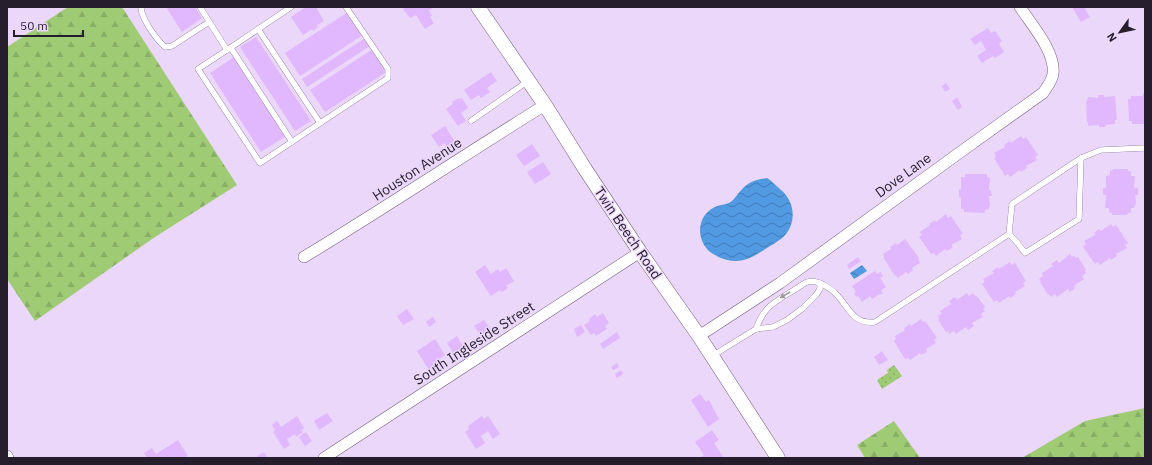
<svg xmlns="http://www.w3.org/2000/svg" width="1152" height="465" font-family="'IBM Plex Sans',sans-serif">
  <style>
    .forest { fill: url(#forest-firs) }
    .park { fill: url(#park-dots) }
    .water { fill: url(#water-waves) }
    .building { fill: #e1b8fe }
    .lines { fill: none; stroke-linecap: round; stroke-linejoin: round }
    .service-casing { stroke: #745f84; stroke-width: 6 }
    .minor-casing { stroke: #745f84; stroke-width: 12 }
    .tertiary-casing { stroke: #745f84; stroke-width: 15 }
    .service { stroke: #fff; stroke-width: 5.5 }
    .minor { stroke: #fff; stroke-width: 11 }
    .tertiary { stroke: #fff; stroke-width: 14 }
    .oneway { fill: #9e9aa0 }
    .labels { text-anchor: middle; stroke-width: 3; stroke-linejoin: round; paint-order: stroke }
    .street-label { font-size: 14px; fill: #271e2d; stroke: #ebd7fa }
  </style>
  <defs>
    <pattern id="forest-firs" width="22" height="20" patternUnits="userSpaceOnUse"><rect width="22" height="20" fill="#9fcb74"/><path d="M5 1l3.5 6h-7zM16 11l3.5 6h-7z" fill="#89ae65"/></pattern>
    <pattern id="park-dots" width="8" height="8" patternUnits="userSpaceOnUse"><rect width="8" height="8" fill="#9fcb74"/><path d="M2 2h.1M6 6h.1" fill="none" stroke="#89ae65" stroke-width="1.8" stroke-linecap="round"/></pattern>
    <pattern id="water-waves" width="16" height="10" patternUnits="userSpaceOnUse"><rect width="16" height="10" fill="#5199e1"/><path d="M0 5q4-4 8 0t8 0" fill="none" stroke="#437cb7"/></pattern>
  </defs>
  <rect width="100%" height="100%" fill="#ebd7fa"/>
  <!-- forest -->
  <g class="forest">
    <path d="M68 7H122L237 185 155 237 35 321 7 279V47Z"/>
    <path d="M1145 408V458H1022L1085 421Z"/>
    <path d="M894 421 920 458H865L857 445Z"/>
  </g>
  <!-- park -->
  <path class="park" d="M894 365 902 376 882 389 877 380 888 373 887 370Z"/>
  <!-- water -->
  <g class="water">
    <path d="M767 178C772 181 776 186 781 190 794 201 797 220 786 234 781 240 773 244 767 248 758 254 747 261 736 261 729 261 722 259 715 255 697 246 694 219 713 208 719 204 727 206 733 200 745 186 746 181 767 178Z"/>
    <path d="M862 265 867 271 854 279 850 273Z"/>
  </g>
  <!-- building -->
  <g class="building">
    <path d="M166 7H195L202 18 182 32Z"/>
    <path d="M306 7H316L324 21 317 25 318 27 313 31 312 29 303 35 291 17Z"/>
    <path d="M406 7H430L432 9 429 10 432 16 430 17 434 23 425 29 416 15 410 18 403 9Z"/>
    <path d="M1072 7H1087L1085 9 1090 17 1081 22Z"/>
    <path d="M348 12 363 35 300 76 285 53Z"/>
    <path d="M988 28 991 33 995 31 1002 41 999 44 1004 52 995 58 993 56 982 63 977 56 986 50 981 41 975 45 970 39Z"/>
    <path d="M256 37 311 121 295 131 240 47Z"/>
    <path d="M365 38 370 46 307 87 302 79Z"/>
    <path d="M373 49 388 71 325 112 310 90Z"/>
    <path d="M234 57 286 136 261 152 210 73Z"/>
    <path d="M491 72 497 81 487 88 490 92 481 98 479 95 471 100 464 90Z"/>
    <path d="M946 83 950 89 945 92 942 86Z"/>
    <path d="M1145 93V124H1132V121H1129L1128 99H1131V96H1143V94Z"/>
    <path d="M1098 95H1104V97L1115 96 1117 120H1115V124L1105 125 1106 127H1099V125L1088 126V122H1087L1086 101H1087L1088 97 1098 98Z"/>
    <path d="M957 97 962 107 958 110 952 101Z"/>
    <path d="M459 98 460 99 462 98 468 108 461 113 466 121 458 126 446 109 453 104 452 102Z"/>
    <path d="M445 126 457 145 449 150 444 143 439 147 431 135Z"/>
    <path d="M1021 136 1023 139 1026 137 1038 155 1035 157 1037 160 1026 166 1027 168 1021 172 1020 170 1010 177 1008 174 1005 176 994 158 996 156 994 153 1005 147 1004 145 1010 141 1011 143Z"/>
    <path d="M532 144 540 156 524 166 516 155Z"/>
    <path d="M543 162 551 174 535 184 527 172Z"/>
    <path d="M1113 169H1128V171H1131V176H1135L1134 188H1138V195H1135L1136 203 1134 208H1131V213H1128L1127 215H1112V213L1109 212V208H1105L1106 195H1103V188H1106V176L1110 175V170L1112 171Z"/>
    <path d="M965 174H987V177L990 178 989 190 991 191 992 196H989L990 205 989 209 985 210V213L964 212V209H961V197H959V190L961 189V177H965Z"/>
    <path d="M946 214 948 218 951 216 963 234 960 235 962 239 951 245 953 247 947 251 945 249 936 256 934 253 931 254 919 237 922 235 920 232 930 225 929 224 935 220 936 222Z"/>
    <path d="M1111 224 1113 227 1116 225 1128 243 1125 245 1127 248 1116 254 1117 256 1111 260 1110 258 1100 265 1098 262 1095 264 1083 247 1086 244 1084 241 1095 235 1094 233 1099 229 1101 231Z"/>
    <path d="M905 239 919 258 918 259 920 263 912 268 913 270 908 274 906 272 898 278 896 275 895 276 883 257H884L883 254 891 249 890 247 896 243 897 245Z"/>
    <path d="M1070 254 1072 257 1074 256 1076 258 1078 257 1086 270 1085 271 1086 273 1082 276 1084 279 1074 286 1075 288 1070 292 1068 289 1057 297 1055 294 1051 297 1049 294 1048 295 1040 282 1041 281 1039 279 1043 276 1042 273 1053 266 1051 264 1057 260 1059 263Z"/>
    <path d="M858 257 861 261 849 269 847 265Z"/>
    <path d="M1010 262 1011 265 1015 263 1026 281 1023 283 1025 286 1015 292 1016 294 1010 298 1009 296 999 303 997 300 994 302 982 284 985 282 983 279 994 273 992 271 998 267 999 269Z"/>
    <path d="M485 265 491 274 498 269 500 272 506 268 514 281 506 286 508 288 502 292 500 290 491 296 475 272Z"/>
    <path d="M875 271 877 274 881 272 883 276 880 278 886 287 881 290 883 293 880 295V294L872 299 870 296 862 302 858 296 856 297 854 293 856 292 852 286Z"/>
    <path d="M967 293 969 296 973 293 975 296 976 295 985 307 983 309 985 311 981 314 983 317 972 323 974 326 968 330 966 327 956 334 954 331 949 334 948 331 946 332 938 320 939 319 938 316 942 313 940 311 951 304 949 301 955 297 957 300Z"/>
    <path d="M407 309 414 319 403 325 397 316Z"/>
    <path d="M603 313 609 323 605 326 607 329 596 336 594 333 591 335 584 325 590 321 589 319 595 314 597 317Z"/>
    <path d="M433 317 436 322 429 327 426 322Z"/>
    <path d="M921 319 923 322 925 321 937 338 934 340 936 343 926 349 927 352 921 355 920 353 910 360 908 358 905 359 894 341 896 339 895 336 905 330 904 328 910 324 911 326Z"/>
    <path d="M484 320 491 330 481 336 474 326Z"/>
    <path d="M581 325 585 332 577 337 574 329Z"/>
    <path d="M617 332 620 338 603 349 600 344Z"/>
    <path d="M457 336 464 348 454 354 447 343Z"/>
    <path d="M435 339 445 355 437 361 439 364 429 370 417 351Z"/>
    <path d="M882 351 888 360 879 365 874 357Z"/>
    <path d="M617 363 619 367 613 370 611 367Z"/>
    <path d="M621 370 623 374 617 378 615 374Z"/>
    <path d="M700 394 706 402 709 400 719 419 708 427 691 400Z"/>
    <path d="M327 413 333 421 319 430 314 421Z"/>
    <path d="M297 416 304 428 301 430 303 432 296 437 295 434 287 439 290 445 284 449 273 432 275 430 272 425 277 421 281 427Z"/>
    <path d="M482 416 484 419 488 416 500 434 493 439 488 431 481 436 485 443 476 449 465 432 469 429 468 426Z"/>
    <path d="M712 430 719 440 714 443 724 458H699L704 455 695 442Z"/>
    <path d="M306 432 312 441 305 446 299 437Z"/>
    <path d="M178 440 188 456 184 458H147L144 453 152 448 156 454Z"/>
    <path d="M264 452 268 458H258L257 456Z"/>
  </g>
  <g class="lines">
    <defs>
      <g id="service">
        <path d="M141 7C141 18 156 39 165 47L172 46 209 22"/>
        <path d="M200 7 227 50 291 7"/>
        <path d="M258 29 320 123"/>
        <path d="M231 48 292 142"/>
        <path d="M227 50 198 69 260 163 388 78V69L346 7"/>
        <path d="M471 121 528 81"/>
        <path d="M1081 158 1101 150 1145 148"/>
        <path d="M756 329C763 309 771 304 789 293 795 290 801 285 807 282 813 280 817 282 822 284 827 287 831 289 835 293 848 305 852 325 875 322L1009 234 1012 204 1081 158 1079 219 1025 253 1016 241 1009 234"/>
        <path d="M712 356 756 329 773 327 787 320 803 308 816 295 820 289V283"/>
      </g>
      <g id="minor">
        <path d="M304 257C385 208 464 155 545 105"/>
        <path d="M699 336 780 283 966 148 1043 93C1047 87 1052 81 1053 74 1056 52 1031 24 1020 7"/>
        <path d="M7 456 8 458"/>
        <path d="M324 458 640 252"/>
      </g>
      <path id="tertiary" d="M478 7 545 105 585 169 640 252 699 336 778 458"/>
    </defs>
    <!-- service casing -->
    <use href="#service" class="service-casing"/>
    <!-- minor casing -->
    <use href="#minor" class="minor-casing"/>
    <!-- tertiary casing -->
    <use href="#tertiary" class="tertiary-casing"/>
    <!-- service -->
    <use href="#service" class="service"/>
    <!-- minor -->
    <use href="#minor" class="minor"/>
    <!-- tertiary -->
    <use href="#tertiary" class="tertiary"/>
  </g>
  <!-- one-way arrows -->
  <defs><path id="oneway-solid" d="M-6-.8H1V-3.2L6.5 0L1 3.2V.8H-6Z"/></defs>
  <use class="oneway" href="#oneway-solid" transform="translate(785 295) rotate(150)"/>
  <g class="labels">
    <!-- street labels -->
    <g class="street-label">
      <text transform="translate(417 169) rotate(-33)" y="5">Houston Avenue</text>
      <text transform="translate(903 175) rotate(-36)" y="5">Dove Lane</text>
      <text transform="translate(628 233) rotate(56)" y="5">Twin Beech Road</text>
      <text transform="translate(474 343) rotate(-33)" y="5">South Ingleside Street</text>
    </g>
  </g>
  <!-- border -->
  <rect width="1152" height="465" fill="none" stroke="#271e2d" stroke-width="16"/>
  <!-- north arrow -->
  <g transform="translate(1120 32) rotate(237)" stroke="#ebd7fa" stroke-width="3" paint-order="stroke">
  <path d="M0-3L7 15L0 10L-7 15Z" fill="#271e2d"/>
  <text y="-6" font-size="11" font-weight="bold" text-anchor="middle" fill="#271e2d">N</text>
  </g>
  <!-- scale -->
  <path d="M14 30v6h69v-6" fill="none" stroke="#271e2d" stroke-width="2"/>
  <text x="20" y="30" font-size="12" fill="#271e2d" stroke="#ebd7fa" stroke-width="3" paint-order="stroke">50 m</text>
</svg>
